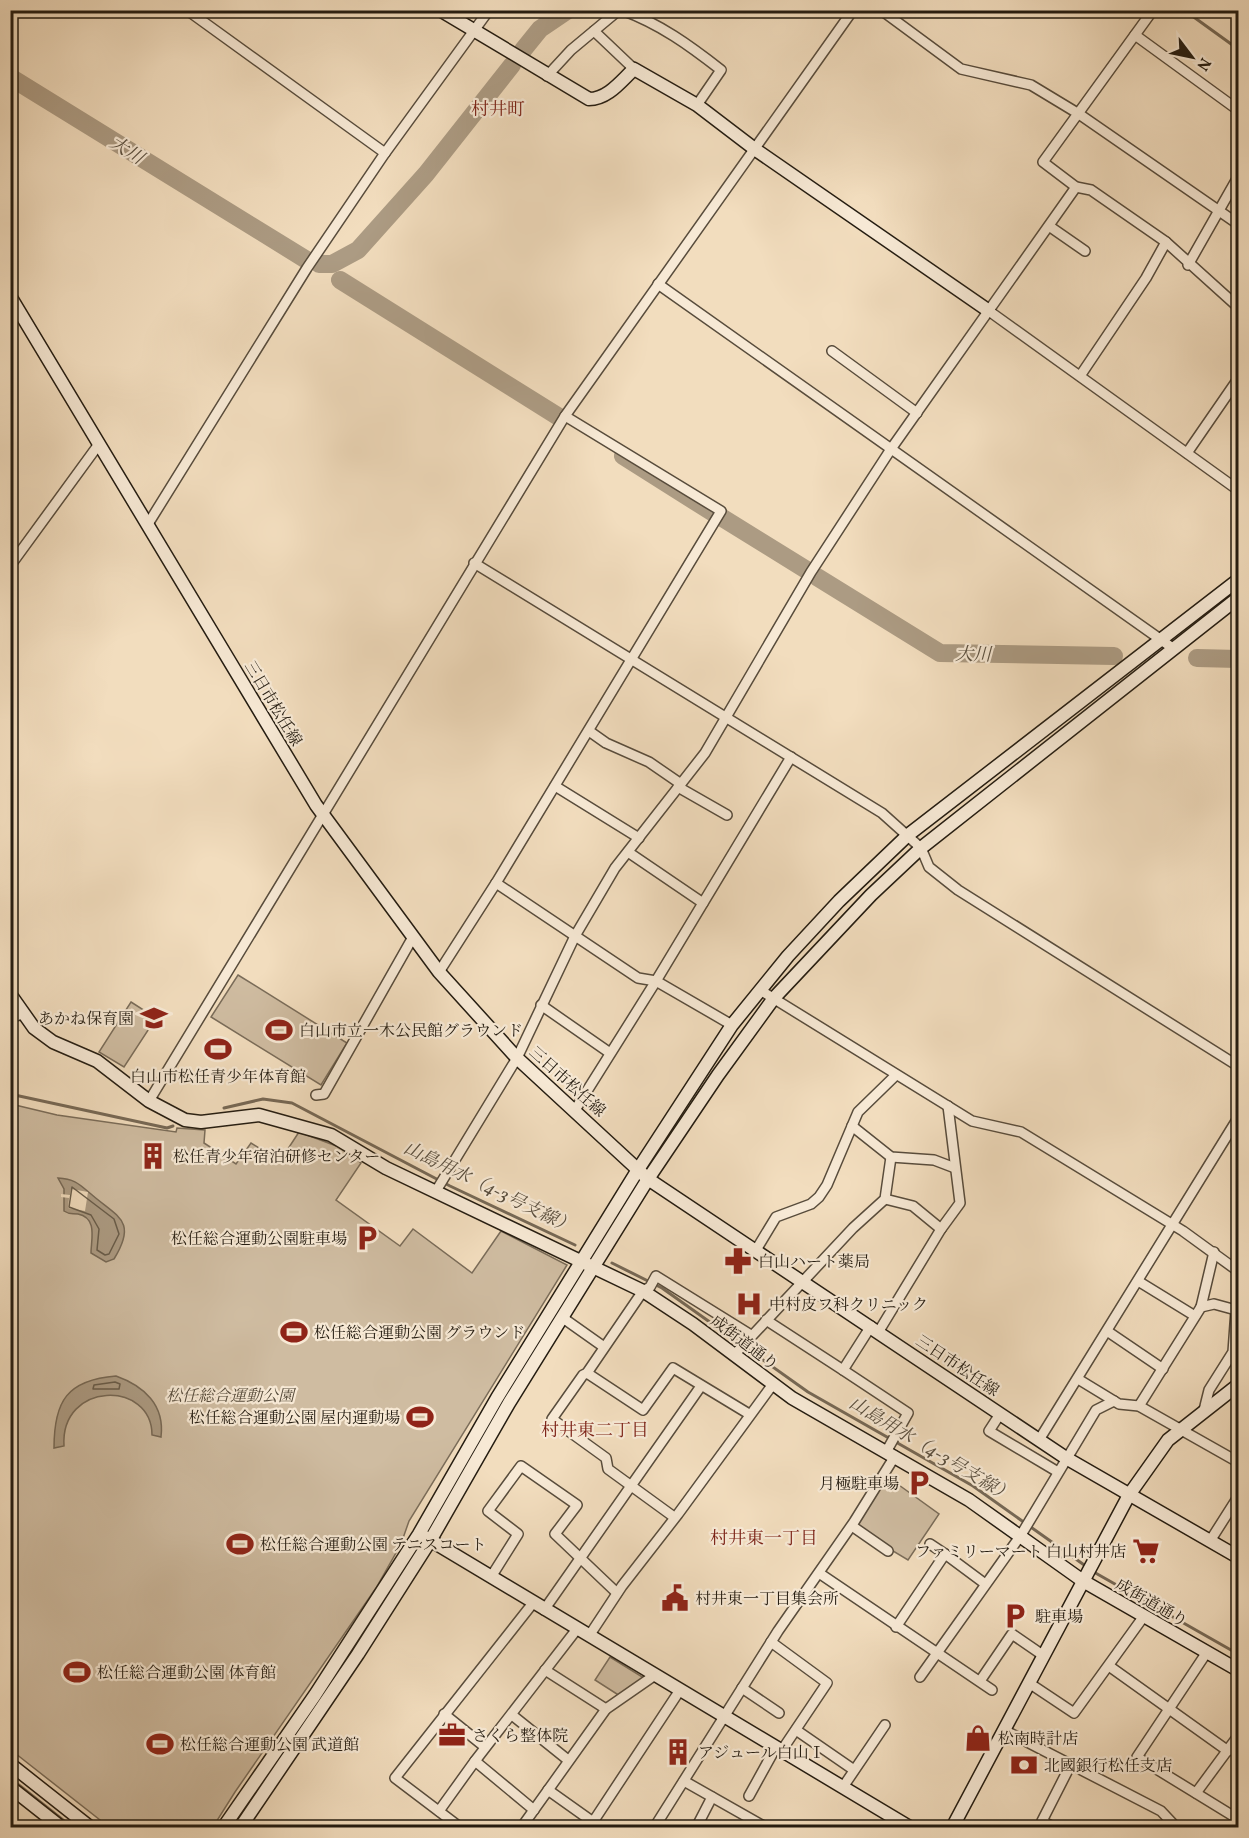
<svg xmlns="http://www.w3.org/2000/svg" width="1249" height="1838" font-family="Vollkorn,'Noto Serif JP',serif">
  <style>
    .green { fill: #cfbca1; stroke: #7a6c59; stroke-width: 1.5 }
    .water { fill: #ac9b83; stroke: #766855; stroke-width: 1.5 }
    .pier { fill: #f2ddbe }
    .lines { fill: none; stroke-linecap: round; stroke-linejoin: round }
    .shore { stroke: #685c4a; stroke-width: 1.5 }
    .stream { stroke: #766855; stroke-width: 3 }
    .river { stroke: #ac9b83; stroke-width: 18 }
    .street-casing { stroke: #584c3c; stroke-width: 12 }
    .secondary-casing { stroke: #241c11; stroke-width: 15 }
    .street { stroke: #f7e9d5; stroke-width: 9 }
    .secondary { stroke: #f7e9d5; stroke-width: 12 }
    .labels { text-anchor: middle; stroke-width: 4.5; stroke-linejoin: round; paint-order: stroke }
    .street-label { font-size: 16px; fill: #241c11; stroke: #f7e9d5 }
    .poi-label { font-size: 16px; fill: #241c11; stroke: #f7e9d5; text-anchor: start }
    .park-label { font-size: 16px; font-style: italic; fill: #574c3c; stroke: #f7e9d5 }
    .neighbourhood-label { font-size: 18px; fill: #7a1f14; stroke: #f7e9d5 }
    .water-label { font-size: 18px; font-style: italic; fill: #5a4f3f; stroke: #f7e9d5 }
  </style>
  <rect width="100%" height="100%" fill="#f2ddbe"/>
  <filter id="stains"><feTurbulence type="fractalNoise" baseFrequency=".00333" numOctaves="4"/><feColorMatrix values="0 0 0 0 .2 0 0 0 0 .09 0 0 0 0 .02 0 0 0 .5 -.17"/></filter>
  <radialGradient id="worn" r=".72"><stop offset=".6" stop-color="#630" stop-opacity="0"/><stop offset="1" stop-color="#630" stop-opacity=".3"/></radialGradient>
  <!-- green -->
  <g class="green">
    <path d="M238 975 347 1043 321 1085 211 1017Z"/>
    <path d="M131 1002 156 1018 124 1067 99 1052Z"/>
    <path d="M11 1104 57 1115 176 1132 177 1128 205 1130 204 1143 236 1164 251 1143 280 1161 299 1132 339 1147 361 1163 336 1200 400 1246 413 1229 472 1273 501 1231 567 1265 409 1521 401 1544 376 1588 235 1792 213 1827H109L11 1750Z"/>
    <path d="M885 1475 939 1514 908 1560 853 1527Z"/>
    <path d="M610 1657 644 1678 620 1696 595 1680Z"/>
  </g>
  <!-- water -->
  <g class="water">
    <path d="M58 1178C75 1179 79 1184 91 1194 117 1217 138 1220 114 1259L106 1262 91 1253C91 1240 98 1218 78 1214 72 1213 70 1215 64 1211V1189Z"/>
    <path d="M116 1376C144 1386 165 1405 161 1437L152 1435C152 1380 60 1381 64 1446L54 1448C54 1401 67 1380 116 1376Z"/>
  </g>
  <!-- pier -->
  <path class="pier" d="M71 1189 88 1192 85 1211 68 1208 69 1198 61 1197V1194L70 1195Z"/>
  <g class="lines">
    <!-- shore -->
    <g class="shore">
      <path d="M72 1187 114 1219 119 1234 109 1254 105 1255 97 1250 99 1229 91 1215 69 1207Z"/>
      <path d="M115 1382 120 1384 119 1389H93L94 1385Z"/>
    </g>
    <!-- stream -->
    <g class="stream">
      <path d="M1184 10 1238 49"/>
      <path d="M10 1094 167 1128 173 1126"/>
      <path d="M224 1108 263 1099 292 1103 450 1186 575 1245"/>
      <path d="M612 1263 662 1288 808 1392 973 1486 1087 1567"/>
      <path d="M1092 1571 1238 1654"/>
      <path d="M10 1778 73 1828"/>
    </g>
    <!-- river -->
    <g class="river">
      <path d="M523 50 540 29 568 10"/>
      <path d="M10 77 305 259"/>
      <path d="M319 264H332L358 250 426 174 512 65"/>
      <path d="M340 280 559 417"/>
      <path d="M623 456 715 514"/>
      <path d="M721 517 805 569"/>
      <path d="M817 577 940 653 1114 656"/>
      <path d="M1197 658 1238 659"/>
    </g>
    <defs>
      <g id="street">
        <path d="M187 10 385 153"/>
        <path d="M622 10C660 24 689 45 721 70L697 105"/>
        <path d="M881 10 961 69 1031 85 1079 114 1238 224"/>
        <path d="M1153 10 1043 162 1076 187 1091 190 1166 242 1238 307"/>
        <path d="M594 31 634 69"/>
        <path d="M1135 35 1238 110"/>
        <path d="M547 76 571 50 619 10"/>
        <path d="M1049 226 1085 251"/>
        <path d="M1188 265 1238 177"/>
        <path d="M658 284 1174 649"/>
        <path d="M989 311 1238 490"/>
        <path d="M832 351 917 413"/>
        <path d="M1080 376 1146 278 1166 242"/>
        <path d="M1187 453 1238 379"/>
        <path d="M148 524 307 268 385 153 489 10"/>
        <path d="M474 563 882 813 921 848 929 867 958 890 1238 1066"/>
        <path d="M10 566 99 444"/>
        <path d="M589 731 606 743 649 762 681 784"/>
        <path d="M555 786 639 838"/>
        <path d="M678 787 727 815"/>
        <path d="M628 852 703 903"/>
        <path d="M496 883 638 978 656 981 732 1025"/>
        <path d="M439 972 496 883 721 511 565 416"/>
        <path d="M760 990 972 1121 1021 1132 1183 1231 1238 1271"/>
        <path d="M541 1005 610 1053"/>
        <path d="M10 1018 22 1014"/>
        <path d="M316 1095 324 1094 413 937"/>
        <path d="M149 1101 565 416 853 10"/>
        <path d="M575 1110 656 981 791 757"/>
        <path d="M852 1126 891 1157 934 1160 955 1168"/>
        <path d="M436 1191 517 1058 575 936 615 868 705 753 811 572 891 449 1076 187"/>
        <path d="M885 1199 913 1206 941 1229"/>
        <path d="M756 1250 776 1217 811 1204 819 1197 827 1185 858 1112 896 1075"/>
        <path d="M1138 1281 1195 1316"/>
        <path d="M1201 1307 1214 1252"/>
        <path d="M563 1318 604 1347"/>
        <path d="M766 1320 843 1370 871 1326"/>
        <path d="M879 1331 941 1229 960 1203 948 1106"/>
        <path d="M1107 1331 1163 1369"/>
        <path d="M734 1355 853 1228 885 1199 891 1157"/>
        <path d="M843 1370 908 1413 886 1452"/>
        <path d="M587 1373 643 1410 673 1368 749 1414"/>
        <path d="M1078 1379 1119 1404 1139 1406 1238 1462"/>
        <path d="M1139 1406 1201 1307 1214 1304 1236 1310"/>
        <path d="M1204 1410 1209 1390 1233 1352 1236 1310 1238 1305"/>
        <path d="M1000 1414 989 1431 1058 1472"/>
        <path d="M1039 1440 1238 1118"/>
        <path d="M674 1517 608 1469 606 1458 552 1419 583 1375 587 1373 643 1291 650 1287 656 1276 751 1335"/>
        <path d="M852 1526 888 1551"/>
        <path d="M1210 1541 1238 1497"/>
        <path d="M930 1544 945 1554"/>
        <path d="M819 1573 992 1690"/>
        <path d="M491 1577 518 1534 488 1511 521 1466 577 1505 555 1534 617 1593"/>
        <path d="M544 1610 701 1386"/>
        <path d="M896 1627 945 1554 984 1583"/>
        <path d="M589 1636 622 1586 678 1514 773 1384"/>
        <path d="M771 1642 827 1683 782 1750"/>
        <path d="M1207 1652 1137 1757 1238 1819"/>
        <path d="M1109 1666 1228 1751"/>
        <path d="M545 1670 606 1709"/>
        <path d="M920 1677 1021 1535 1096 1410 1114 1401"/>
        <path d="M980 1681 1012 1634 1044 1656"/>
        <path d="M1029 1683 1074 1713 1144 1616"/>
        <path d="M742 1688 779 1713"/>
        <path d="M444 1714 485 1747"/>
        <path d="M512 1715 568 1760"/>
        <path d="M796 1730 854 1770"/>
        <path d="M1004 1730 1161 1811 1177 1828"/>
        <path d="M475 1761 534 1810"/>
        <path d="M684 1781 767 1828"/>
        <path d="M843 1787 885 1725"/>
        <path d="M548 1790 593 1822"/>
        <path d="M1196 1793 1238 1736"/>
        <path d="M749 1796 776 1747"/>
        <path d="M439 1811 475 1761 577 1629"/>
        <path d="M461 1828 395 1778 533 1603"/>
        <path d="M521 1828 606 1709 655 1675"/>
        <path d="M589 1828 680 1690"/>
        <path d="M654 1828 778 1631 854 1522 895 1456"/>
        <path d="M696 1828 712 1797"/>
        <path d="M1055 1828 1042 1821 1071 1764"/>
      </g>
      <g id="secondary">
        <path d="M440 10 589 99C608 99 621 81 634 69L697 105 756 150 989 311"/>
        <path d="M10 296 316 805 439 972 517 1058 648 1179 1066 1458 1238 1557"/>
        <path d="M10 994 34 1028 53 1042 97 1061 149 1101 185 1120 201 1122 259 1115 331 1135 386 1168 643 1291 693 1324 792 1398 969 1500 1083 1581 1238 1670"/>
        <path d="M425 1537 911 1828"/>
        <path d="M10 1764 91 1828"/>
        <path d="M10 1787 62 1828"/>
        <path d="M223 1828 315 1695 419 1534 497 1398 639 1168 732 1025 788 956 839 901 908 835 1238 580"/>
        <path d="M240 1828 358 1654 430 1541 509 1403 648 1179 718 1075 774 998 871 895 921 848 1238 598"/>
        <path d="M952 1828 1129 1495 1168 1440 1238 1385"/>
      </g>
    </defs>
    <!-- street casing -->
    <use href="#street" class="street-casing"/>
    <!-- secondary casing -->
    <use href="#secondary" class="secondary-casing"/>
    <!-- street -->
    <use href="#street" class="street"/>
    <!-- secondary -->
    <use href="#secondary" class="secondary"/>
  </g>
  <!-- icons -->
  <defs>
    <symbol id="school-bare" viewBox="-9 -9 18 18"><path d="M0-5L7-2L0 1L-7-2ZM-4 1L0 2.5L4 1V4Q0 6-4 4Z" fill="#8f2418" stroke="#f7e9d5" stroke-width="2.5" paint-order="stroke"/></symbol>
    <symbol id="stadium-bare" viewBox="-9 -9 18 18"><path d="M0-5a6.5 5 0 1 0 0 10a6.5 5 0 1 0 0-10ZM-3.5-1.8h7v3.6h-7Z" fill="#8f2418" stroke="#f7e9d5" stroke-width="2.5" paint-order="stroke"/></symbol>
    <symbol id="building-bare" viewBox="-9 -9 18 18"><path d="M-4-6H4V6H1V3H-1V6H-4ZM-2.5-4.3h1.7v1.8h-1.7ZM.8-4.3h1.7v1.8H.8ZM-2.5-1h1.7V.8h-1.7ZM.8-1h1.7V.8H.8Z" fill="#8f2418" stroke="#f7e9d5" stroke-width="2.5" paint-order="stroke"/></symbol>
    <symbol id="parking-bare" viewBox="-9 -9 18 18"><path d="M-3.5-5.5H1a3.5 3.5 0 0 1 0 7H-1V5.5H-3.5ZM-1-3.4V-.6H.8a1.4 1.4 0 0 0 0-2.8Z" fill="#8f2418" stroke="#f7e9d5" stroke-width="2.5" paint-order="stroke"/></symbol>
    <symbol id="pharmacy-bare" viewBox="-9 -9 18 18"><path d="M-2-6h4v4h4v4h-4v4h-4v-4h-4v-4h4Z" fill="#8f2418" stroke="#f7e9d5" stroke-width="2.5" paint-order="stroke"/></symbol>
    <symbol id="hospital-bare" viewBox="-9 -9 18 18"><path d="M-5-5h3v3.5h4V-5h3V5h-3V1.5h-4V5h-3Z" fill="#8f2418" stroke="#f7e9d5" stroke-width="2.5" paint-order="stroke"/></symbol>
    <symbol id="supermarket-bare" viewBox="-9 -9 18 18"><path d="M-6-5.5h2.5l.6 2H6L4.5 2H-2.5L-4.4-4H-6ZM-1.5 3.2a1.3 1.3 0 1 0 .1 0ZM3 3.2a1.3 1.3 0 1 0 .1 0Z" fill="#8f2418" stroke="#f7e9d5" stroke-width="2.5" paint-order="stroke"/></symbol>
    <symbol id="civic-bare" viewBox="-9 -9 18 18"><path d="M-.6-6.5H3V-4.5H.6V-3L4-1V1h2V6H-6V1h2V-1L-.6-3ZM-1.2 2.5V6h2.4V2.5Z" fill="#8f2418" stroke="#f7e9d5" stroke-width="2.5" paint-order="stroke"/></symbol>
    <symbol id="office-bare" viewBox="-9 -9 18 18"><path d="M-6-3h4V-5.5h4V-3h4V5H-6ZM-1-4.5V-3h2v-1.5ZM-6 0V1H6V0Z" fill="#8f2418" stroke="#f7e9d5" stroke-width="2.5" paint-order="stroke"/></symbol>
    <symbol id="shop-bare" viewBox="-9 -9 18 18"><path d="M-5-2.5h2.3a2.7 3.5 0 0 1 5.4 0H5L5.5 6h-11ZM-1.5-2.5h3a1.5 2.3 0 0 0-3 0Z" fill="#8f2418" stroke="#f7e9d5" stroke-width="2.5" paint-order="stroke"/></symbol>
    <symbol id="bank-bare" viewBox="-9 -9 18 18"><path d="M-6-4H6V4H-6ZM0-2.3a2.3 2.3 0 1 0 0 4.6a2.3 2.3 0 1 0 0-4.6Z" fill="#8f2418" stroke="#f7e9d5" stroke-width="2.5" paint-order="stroke"/></symbol>
  </defs>
  <g fill-rule="evenodd">
    <use href="#school-bare" x="135" y="999" width="38" height="38"/>
    <use href="#stadium-bare" x="260" y="1011" width="38" height="38"/>
    <use href="#stadium-bare" x="199" y="1030" width="38" height="38"/>
    <use href="#building-bare" x="134" y="1137" width="38" height="38"/>
    <use href="#parking-bare" x="348" y="1219" width="38" height="38"/>
    <use href="#pharmacy-bare" x="719" y="1242" width="38" height="38"/>
    <use href="#hospital-bare" x="730" y="1285" width="38" height="38"/>
    <use href="#stadium-bare" x="275" y="1313" width="38" height="38"/>
    <use href="#stadium-bare" x="401" y="1398" width="38" height="38"/>
    <use href="#parking-bare" x="900" y="1464" width="38" height="38"/>
    <use href="#stadium-bare" x="221" y="1525" width="38" height="38"/>
    <use href="#supermarket-bare" x="1127" y="1532" width="38" height="38"/>
    <use href="#civic-bare" x="656" y="1579" width="38" height="38"/>
    <use href="#parking-bare" x="996" y="1597" width="38" height="38"/>
    <use href="#stadium-bare" x="58" y="1653" width="38" height="38"/>
    <use href="#office-bare" x="433" y="1716" width="38" height="38"/>
    <use href="#shop-bare" x="959" y="1719" width="38" height="38"/>
    <use href="#stadium-bare" x="141" y="1725" width="38" height="38"/>
    <use href="#building-bare" x="659" y="1733" width="38" height="38"/>
    <use href="#bank-bare" x="1005" y="1746" width="38" height="38"/>
  </g>
  <g class="labels">
    <!-- street labels -->
    <g class="street-label">
      <text transform="translate(274 703) rotate(59)" y="6">三日市松任線</text>
      <text transform="translate(568 1081) rotate(42)" y="6">三日市松任線</text>
      <text transform="translate(745 1342) rotate(37)" y="6">成街道通り</text>
      <text transform="translate(958 1365) rotate(34)" y="6">三日市松任線</text>
      <text transform="translate(1152 1602) rotate(30)" y="6">成街道通り</text>
    </g>
    <!-- poi labels -->
    <g class="poi-label">
      <text x="134" y="1024" text-anchor="end">あかね保育園</text>
      <text x="299" y="1036">白山市立一木公民館グラウンド</text>
      <text x="218" y="1082" text-anchor="middle">白山市松任青少年体育館</text>
      <text x="173" y="1162">松任青少年宿泊研修センター</text>
      <text x="347" y="1244" text-anchor="end">松任総合運動公園駐車場</text>
      <text x="758" y="1267">白山ハート薬局</text>
      <text x="769" y="1310">中村皮フ科クリニック</text>
      <text x="314" y="1338">松任総合運動公園 グラウンド</text>
      <text x="400" y="1423" text-anchor="end">松任総合運動公園 屋内運動場</text>
      <text x="899" y="1489" text-anchor="end">月極駐車場</text>
      <text x="260" y="1550">松任総合運動公園 テニスコート</text>
      <text x="1126" y="1557" text-anchor="end">ファミリーマート 白山村井店</text>
      <text x="695" y="1604">村井東一丁目集会所</text>
      <text x="1035" y="1622">駐車場</text>
      <text x="97" y="1678">松任総合運動公園 体育館</text>
      <text x="472" y="1741">さくら整体院</text>
      <text x="998" y="1744">松南時計店</text>
      <text x="180" y="1750">松任総合運動公園 武道館</text>
      <text x="698" y="1758">アジュール白山Ⅰ</text>
      <text x="1044" y="1771">北國銀行松任支店</text>
    </g>
    <!-- park labels -->
    <g class="park-label">
      <text x="230" y="1401">松任総合運動公園</text>
    </g>
    <!-- neighbourhood labels -->
    <g class="neighbourhood-label">
      <text x="498" y="115">村井町</text>
      <text x="595" y="1436">村井東二丁目</text>
      <text x="764" y="1544">村井東一丁目</text>
    </g>
    <!-- water labels -->
    <g class="water-label">
      <text transform="translate(127 150) rotate(32)" y="6">大川</text>
      <text transform="translate(973 654) rotate(1)" y="6">大川</text>
      <text transform="translate(489 1187) rotate(26)" y="6">山島用水（4-3号支線）</text>
      <text transform="translate(931 1449) rotate(31)" y="6">山島用水（4-3号支線）</text>
    </g>
  </g>
  <!-- margin -->
  <rect width="1249" height="1838" fill="none" stroke="#f2ddbe" stroke-width="36"/>
  <rect x="12" y="12" width="1225" height="1814" fill="none" stroke="#241c11" stroke-width="3"/>
  <rect x="18" y="18" width="1213" height="1802" fill="none" stroke="#241c11" stroke-width="1.5"/>
  <!-- north arrow -->
  <g transform="translate(1192 57) rotate(122)" stroke="#f7e9d5" stroke-width="4.5" paint-order="stroke">
  <path d="M0-4.5L10 22L0 15L-10 22Z" fill="#241c11"/>
  <text y="-9" font-size="16" font-weight="bold" text-anchor="middle" fill="#241c11">N</text>
  </g>
  <rect width="100%" height="100%" filter="url(#stains)"/>
  <rect width="100%" height="100%" fill="url(#worn)"/>
</svg>
